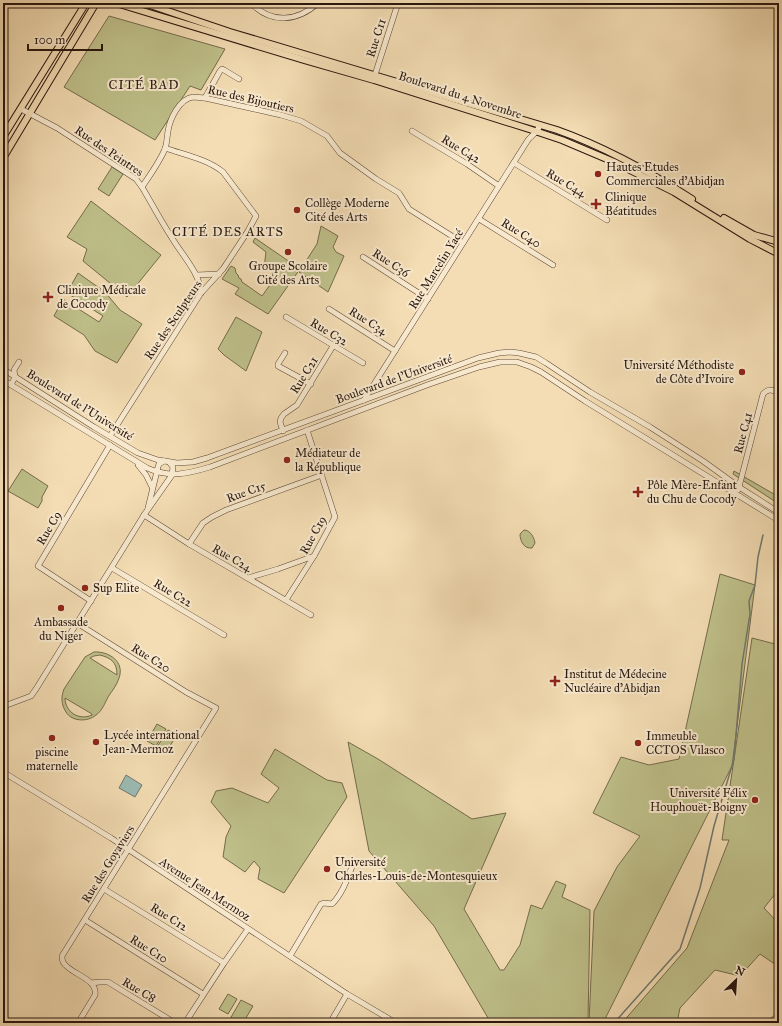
<svg xmlns="http://www.w3.org/2000/svg" width="782" height="1026" font-family="'IM FELL Great Primer',serif">
  <style>
    .green { fill: #bfc08a; stroke: #746b4c; fill-rule: evenodd }
    .water { fill: #9cbbb3; stroke: #6e7971 }
    .lines { fill: none; stroke-linecap: round; stroke-linejoin: round }
    .stream { stroke: #6e7971; stroke-width: 1.5 }
    .minor-casing { stroke: #5c4838; stroke-width: 6 }
    .major-casing { stroke: #29160e; stroke-width: 8 }
    .minor { stroke: #f8e9ce; stroke-width: 5 }
    .major { stroke: #f4ddb4; stroke-width: 6 }
    .poi-dot { fill: #8f2418; stroke: #f8e9ce; stroke-width: 1.5 }
    .labels { text-anchor: middle; stroke-width: 4; stroke-linejoin: round; paint-order: stroke }
    .street-label { font-size: 12px; fill: #29160e; stroke: #f8e9ce }
    .poi-label { font-size: 12px; fill: #29160e; stroke: #f8e9ce; text-anchor: start }
    .neighbourhood-label { font-size: 13px; letter-spacing: 1px; fill: #29160e; stroke: #f8e9ce }
  </style>
  <rect width="100%" height="100%" fill="#f4ddb4"/>
  <filter id="stains"><feTurbulence type="fractalNoise" baseFrequency=".005" numOctaves="4"/><feColorMatrix values="0 0 0 0 .2 0 0 0 0 .09 0 0 0 0 .02 0 0 0 .5 -.17"/></filter>
  <radialGradient id="worn" r=".72"><stop offset=".6" stop-color="#630" stop-opacity="0"/><stop offset="1" stop-color="#630" stop-opacity=".3"/></radialGradient>
  <!-- green -->
  <g class="green">
    <path d="M109 16 225 49 201 90 190 86 155 140 64 87Z"/>
    <path d="M112 167 123 174 109 196 98 189Z"/>
    <path d="M91 201 161 255 127 297 83 261 87 249 67 237Z"/>
    <path d="M321 226 338 236 333 247 336 252 344 256 328 292 299 272 317 244Z"/>
    <path d="M255 238 300 269 268 314 235 294 239 288 222 279 231 266 235 268 236 273 238 275 239 278 241 279 242 282 262 296 272 282 273 270 270 268 267 270 264 268 266 252 253 242Z"/>
    <path d="M78 273 105 292 120 310 142 324 117 363 95 351 84 335 54 316 63 299 99 322 103 316 67 293Z"/>
    <path d="M236 317 262 332 246 371 224 355 218 349Z"/>
    <path d="M22 469 48 486 42 497V501L38 508 8 491Z"/>
    <path d="M734 471 779 497V504L733 474Z"/>
    <path d="M524 530C530 530 534 537 535 543L532 548C524 549 520 541 520 534Z"/>
    <path d="M720 574 755 585 732 766 603 1023H589L594 911 617 867 640 836 593 813 621 757 649 765 679 759Z"/>
    <path d="M752 638 779 645V889L764 908 779 924V967L760 954 740 976 715 970 680 1008 677 1023H622L687 948 729 840H722Z"/>
    <path d="M94 652C109 651 125 662 119 678 117 685 112 691 108 697 105 703 102 711 96 715 88 722 72 722 66 712 61 704 61 697 64 689L85 657ZM100 655C111 658 117 662 117 675L90 658 94 656ZM65 698 92 714V715C79 721 65 712 65 698Z"/>
    <path d="M157 724 166 729 156 746 147 741Z"/>
    <path d="M168 730 177 735 166 752 157 747Z"/>
    <path d="M348 742 378 759 472 819 506 813 464 909 500 970H504L520 945 531 905 542 909 556 881 566 885 562 897 590 910 588 1023H491L434 926 369 851Z"/>
    <path d="M275 749 327 780 342 783 347 797 284 893 258 879 260 868 254 861 245 872 223 857 226 837 231 826 211 802 216 791 232 788 268 803 279 788 261 774Z"/>
    <path d="M228 994 237 999 228 1014 219 1009Z"/>
    <path d="M241 1000 253 1006 243 1023H236L230 1019Z"/>
  </g>
  <!-- water -->
  <path class="water" d="M126 775 142 785 135 797 119 788Z"/>
  <g class="lines">
    <!-- stream -->
    <path class="stream" d="M614 1023 680 949 700 888 714 826 734 759 742 664 750 614 749 601 755 585 758 557 763 535"/>
    <defs>
      <g id="minor">
        <path d="M251 3C271 24 297 22 318 3"/>
        <path d="M374 78 398 3"/>
        <path d="M205 98 220 71 222 69 224 70 239 79"/>
        <path d="M21 109 57 128 136 179 142 187C152 204 161 221 172 238 182 255 200 273 201 293"/>
        <path d="M412 131 467 164 499 186"/>
        <path d="M514 163 607 220"/>
        <path d="M142 187C150 175 159 163 165 149 167 143 167 137 168 131 170 119 179 99 193 97 197 97 201 98 205 98L281 115 301 121 327 136 340 153 376 179 399 193 409 209 463 243"/>
        <path d="M479 219 553 265"/>
        <path d="M363 257 428 299"/>
        <path d="M197 275 219 274"/>
        <path d="M329 309 395 351"/>
        <path d="M286 317 363 363"/>
        <path d="M285 353 278 364V366L311 384"/>
        <path d="M3 369 94 427 138 453 158 460 177 463 193 462 207 458 478 358 499 353 510 352 519 353 536 357 546 363 590 392 650 427 703 461 739 487 778 512"/>
        <path d="M3 380 147 468C170 478 187 474 210 467L427 385 479 367 500 362H517L531 367 541 372 585 401 775 518"/>
        <path d="M11 385 15 377 14 370 19 362"/>
        <path d="M364 400 528 140C533 134 537 133 540 125"/>
        <path d="M283 431 280 422 281 418 284 414 297 405 333 346"/>
        <path d="M110 436 201 293 223 269 248 231 256 216 223 172C207 159 185 155 165 148"/>
        <path d="M138 465 146 475 152 487"/>
        <path d="M738 490 739 487 763 394C769 388 772 390 779 393"/>
        <path d="M148 508 158 467 159 464 164 461"/>
        <path d="M144 515 189 544 311 615"/>
        <path d="M189 544 203 523 212 517 226 510 322 475"/>
        <path d="M112 568 224 635"/>
        <path d="M248 578 278 569 314 556"/>
        <path d="M286 600 314 556 335 517 307 430"/>
        <path d="M91 601 38 566 110 445"/>
        <path d="M77 623 186 692 216 708 62 956C62 958 62 960 63 962 69 974 98 978 95 995L78 1023"/>
        <path d="M3 709 7 705 31 696 36 689 144 515 172 475 173 467 169 462"/>
        <path d="M3 772 111 838 347 994 396 1023"/>
        <path d="M104 889 224 963"/>
        <path d="M85 920 203 994"/>
        <path d="M290 956 321 904 324 903 332 904C343 893 348 877 353 864"/>
        <path d="M91 983 100 982H108L175 1023"/>
        <path d="M185 1023 224 963 248 929"/>
        <path d="M330 1023 347 994"/>
        <path d="M769 1023 779 1015"/>
      </g>
      <g id="major">
        <path d="M116 3 304 60 374 80 529 129 562 140 614 162 674 192 750 239 779 254"/>
        <path d="M144 3 230 32 557 130C605 147 650 172 692 199"/>
        <path d="M3 137 86 3"/>
        <path d="M3 158 96 3"/>
        <path d="M724 218 754 235 779 242"/>
      </g>
    </defs>
    <!-- minor casing -->
    <use href="#minor" class="minor-casing"/>
    <!-- major casing -->
    <use href="#major" class="major-casing"/>
    <!-- minor -->
    <use href="#minor" class="minor"/>
    <!-- major -->
    <use href="#major" class="major"/>
  </g>
  <!-- markers -->
  <g class="poi-dot">
    <circle cx="598" cy="174" r="4"/>
    <path d="M594 198h4v4h4v4h-4v4h-4v-4h-4v-4h4z"/>
    <circle cx="297" cy="210" r="4"/>
    <circle cx="288" cy="252" r="4"/>
    <path d="M46 291h4v4h4v4h-4v4h-4v-4h-4v-4h4z"/>
    <circle cx="742" cy="372" r="4"/>
    <circle cx="287" cy="460" r="4"/>
    <path d="M636 486h4v4h4v4h-4v4h-4v-4h-4v-4h4z"/>
    <circle cx="85" cy="588" r="4"/>
    <circle cx="61" cy="608" r="4"/>
    <path d="M553 675h4v4h4v4h-4v4h-4v-4h-4v-4h4z"/>
    <circle cx="52" cy="738" r="4"/>
    <circle cx="96" cy="742" r="4"/>
    <circle cx="638" cy="743" r="4"/>
    <circle cx="755" cy="800" r="4"/>
    <circle cx="327" cy="869" r="4"/>
  </g>
  <g class="labels">
    <!-- street labels -->
    <g class="street-label">
      <text transform="translate(376 38) rotate(-72)" y="4">Rue C11</text>
      <text transform="translate(460 95) rotate(18)" y="4">Boulevard du 4 Novembre</text>
      <text transform="translate(251 99) rotate(13)" y="4">Rue des Bijoutiers</text>
      <text transform="translate(461 149) rotate(31)" y="4">Rue C42</text>
      <text transform="translate(109 151) rotate(34)" y="4">Rue des Peintres</text>
      <text transform="translate(566 183) rotate(31)" y="4">Rue C44</text>
      <text transform="translate(521 233) rotate(32)" y="4">Rue C40</text>
      <text transform="translate(391 263) rotate(33)" y="4">Rue C36</text>
      <text transform="translate(436 269) rotate(-58)" y="4">Rue Marcelin Yacé</text>
      <text transform="translate(173 320) rotate(-56)" y="4">Rue des Sculpteurs</text>
      <text transform="translate(368 321) rotate(32)" y="4">Rue C34</text>
      <text transform="translate(329 332) rotate(31)" y="4">Rue C32</text>
      <text transform="translate(304 375) rotate(-58)" y="4">Rue C21</text>
      <text transform="translate(394 379) rotate(-20)" y="4">Boulevard de l'Université</text>
      <text transform="translate(80 405) rotate(32)" y="4">Boulevard de l'Université</text>
      <text transform="translate(743 433) rotate(-75)" y="4">Rue C41</text>
      <text transform="translate(246 492) rotate(-20)" y="4">Rue C15</text>
      <text transform="translate(49 528) rotate(-59)" y="4">Rue C9</text>
      <text transform="translate(313 535) rotate(-61)" y="4">Rue C19</text>
      <text transform="translate(232 558) rotate(30)" y="4">Rue C24</text>
      <text transform="translate(173 593) rotate(31)" y="4">Rue C22</text>
      <text transform="translate(151 658) rotate(32)" y="4">Rue C20</text>
      <text transform="translate(108 864) rotate(-58)" y="4">Rue des Goyaviers</text>
      <text transform="translate(205 889) rotate(33)" y="4">Avenue Jean Mermoz</text>
      <text transform="translate(169 917) rotate(32)" y="4">Rue C12</text>
      <text transform="translate(149 949) rotate(32)" y="4">Rue C10</text>
      <text transform="translate(139 990) rotate(31)" y="4">Rue C8</text>
    </g>
    <!-- poi labels -->
    <g class="poi-label">
      <text x="606" y="171">Hautes Etudes<tspan x="606" dy="14">Commerciales d'Abidjan</tspan></text>
      <text x="605" y="201">Clinique<tspan x="605" dy="14">Béatitudes</tspan></text>
      <text x="305" y="207">Collège Moderne<tspan x="305" dy="14">Cité des Arts</tspan></text>
      <text x="288" y="270" text-anchor="middle">Groupe Scolaire<tspan x="288" dy="14">Cité des Arts</tspan></text>
      <text x="57" y="294">Clinique Médicale<tspan x="57" dy="14">de Cocody</tspan></text>
      <text x="734" y="369" text-anchor="end">Université Méthodiste<tspan x="734" dy="14">de Côte d'Ivoire</tspan></text>
      <text x="295" y="457">Médiateur de<tspan x="295" dy="14">la République</tspan></text>
      <text x="647" y="489">Pôle Mère-Enfant<tspan x="647" dy="14">du Chu de Cocody</tspan></text>
      <text x="93" y="592">Sup Elite</text>
      <text x="61" y="626" text-anchor="middle">Ambassade<tspan x="61" dy="14">du Niger</tspan></text>
      <text x="564" y="678">Institut de Médecine<tspan x="564" dy="14">Nucléaire d'Abidjan</tspan></text>
      <text x="104" y="739">Lycée international<tspan x="104" dy="14">Jean-Mermoz</tspan></text>
      <text x="646" y="740">Immeuble<tspan x="646" dy="14">CCTOS Vilasco</tspan></text>
      <text x="52" y="756" text-anchor="middle">piscine<tspan x="52" dy="14">maternelle</tspan></text>
      <text x="747" y="797" text-anchor="end">Université Félix<tspan x="747" dy="14">Houphouët-Boigny</tspan></text>
      <text x="335" y="866">Université<tspan x="335" dy="14">Charles-Louis-de-Montesquieux</tspan></text>
    </g>
    <!-- neighbourhood labels -->
    <g class="neighbourhood-label">
      <text x="144" y="89">CITÉ BAD</text>
      <text x="228" y="236">CITÉ DES ARTS</text>
    </g>
  </g>
  <!-- margin -->
  <rect width="782" height="1026" fill="none" stroke="#f4ddb4" stroke-width="16"/>
  <rect x="4" y="4" width="774" height="1018" fill="none" stroke="#29160e" stroke-width="2"/>
  <rect x="8" y="8" width="766" height="1010" fill="none" stroke="#29160e"/>
  <!-- north arrow -->
  <g transform="translate(736 980) rotate(25)" stroke="#f8e9ce" stroke-width="3" paint-order="stroke">
  <path d="M0-3L7 15L0 10L-7 15Z" fill="#29160e"/>
  <text y="-6" font-size="11" font-weight="bold" text-anchor="middle" fill="#29160e">N</text>
  </g>
  <!-- scale -->
  <path d="M28 44v6h74v-6" fill="none" stroke="#29160e" stroke-width="2"/>
  <text x="34" y="44" font-size="12" fill="#29160e" stroke="#f8e9ce" stroke-width="3" paint-order="stroke">100 m</text>
  <rect width="100%" height="100%" filter="url(#stains)"/>
  <rect width="100%" height="100%" fill="url(#worn)"/>
</svg>
